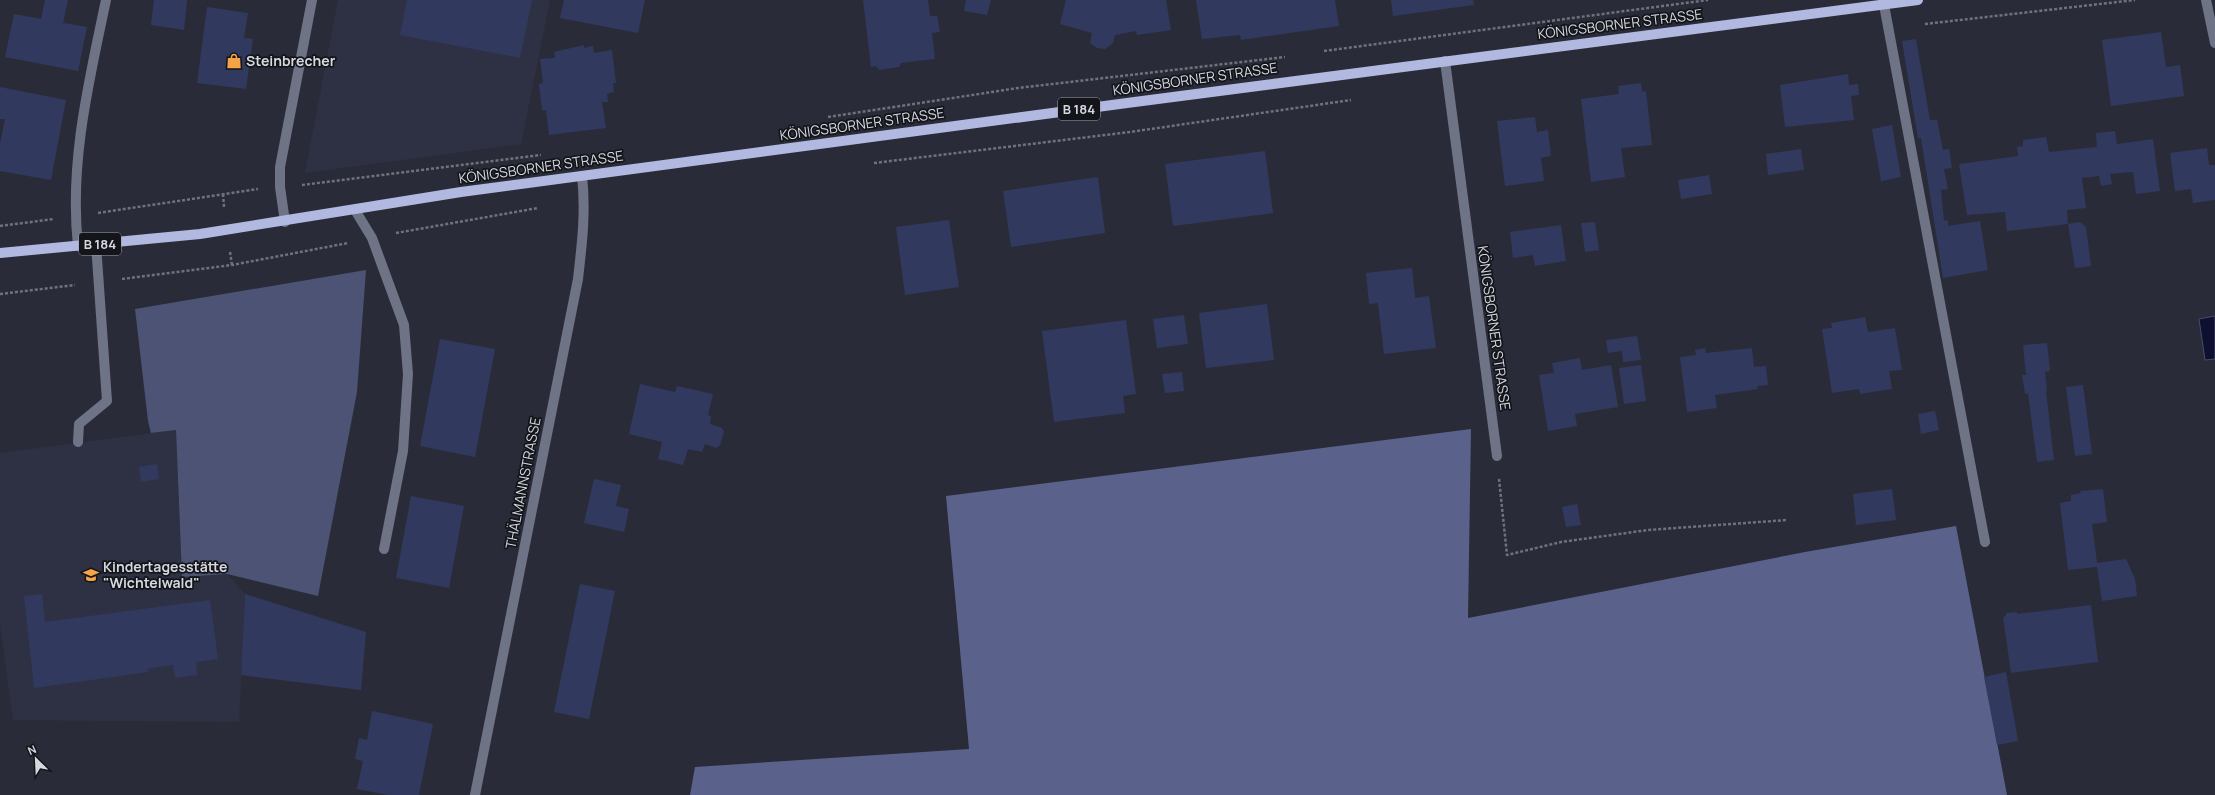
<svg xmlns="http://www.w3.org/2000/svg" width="2215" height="795" font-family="Manrope,sans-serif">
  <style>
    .built { fill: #2e3144 }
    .green { fill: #4c5374 }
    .forest { fill: #5a628b }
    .water { fill: #0e1032; stroke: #4a4c66 }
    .building { fill: #32395f }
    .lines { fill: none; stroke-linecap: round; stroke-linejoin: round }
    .path { stroke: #6f727c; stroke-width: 2.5; stroke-dasharray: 3 2; stroke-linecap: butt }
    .minor { stroke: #6f7386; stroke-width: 10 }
    .major { stroke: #b1b9e1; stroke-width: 10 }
    .labels { text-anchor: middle; stroke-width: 3.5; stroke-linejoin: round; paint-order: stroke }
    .shield { fill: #13151a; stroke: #9c9ea5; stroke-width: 1 }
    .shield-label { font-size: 13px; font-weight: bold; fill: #d6d8e0 }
    .street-label { font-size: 14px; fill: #d6d8e0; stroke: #13151a }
    .poi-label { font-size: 14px; font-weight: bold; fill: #d6d8e0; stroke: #13151a; text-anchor: start }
  </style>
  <rect width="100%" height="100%" fill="#292c38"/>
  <!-- built -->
  <g class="built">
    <path d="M338 0H550L521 144 305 173Z"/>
    <path d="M176 430 182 576 227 574 245 594 239 722 13 720 0 623V453Z"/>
  </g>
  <!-- green -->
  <path class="green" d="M366 270 357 392 318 596 227 574 182 577 176 430 151 433 148 421 135 309Z"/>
  <!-- forest -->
  <path class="forest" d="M1471 429 1468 618 1805 552 1956 526 2007 795H690L695 767 969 749 946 496Z"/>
  <!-- water -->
  <path class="water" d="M2215 316V359L2205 360 2199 319Z"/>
  <!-- building -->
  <g class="building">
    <path d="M45 0H68L63 23 87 27 78 71 5 57 14 14 41 19Z"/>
    <path d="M154 0H187L184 30 151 25Z"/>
    <path d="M407 0H532L520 58 400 35Z"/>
    <path d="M564 0H645L638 33 560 18Z"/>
    <path d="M863 0H928L930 16H937L940 32 932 33 935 59 901 63 899 67 879 70 876 66 871 67Z"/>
    <path d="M966 0H991L987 15 964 11Z"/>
    <path d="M1066 0H1166L1171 30 1137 35 1136 31 1115 35 1113 43 1105 49 1097 48 1090 43 1092 33 1060 24Z"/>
    <path d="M1196 0H1335L1339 26 1241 40 1240 35 1202 39Z"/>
    <path d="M1391 0H1473L1474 5 1393 16Z"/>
    <path d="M207 7 248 13 244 38 253 39 246 89 197 83Z"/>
    <path d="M2161 32 2166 67 2180 65 2184 96 2111 106 2102 40Z"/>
    <path d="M1916 39 1930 120H1937L1943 150 1949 149 1952 168 1944 169 1948 189 1941 190 1944 221 1948 220V226L1980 221 1988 270 1943 278 1921 138H1918L1902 41Z"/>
    <path d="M584 45V48L593 46 594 53 612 50 616 83H613L614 92 607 94 608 102H602L606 128 549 135 546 110H542L539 84 543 83 540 59 555 58 554 52Z"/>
    <path d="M1848 74 1849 85 1858 84 1859 95 1851 96 1854 120 1785 127 1780 85Z"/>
    <path d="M1641 83 1642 92 1646 91 1652 145 1621 148 1625 177 1591 182 1581 99 1619 94 1618 86Z"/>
    <path d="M0 87 66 100 51 180 0 171V144L5 119H0Z"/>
    <path d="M1535 117 1537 132 1548 130 1551 156 1541 158 1544 181 1505 186 1497 121Z"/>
    <path d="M1892 125 1901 177 1881 181 1872 129Z"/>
    <path d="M2115 131 2117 144 2153 139 2160 191 2136 194 2133 172 2110 174 2112 184 2101 186 2099 176 2082 178 2086 208 2067 210 2068 224 2007 231 2005 212 1967 215 1959 164 2018 156 2017 147 2023 146V140L2046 137 2049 152 2097 147 2096 133Z"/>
    <path d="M2207 148 2209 165H2215V200L2193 203 2191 189 2175 191 2170 153Z"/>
    <path d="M1801 149 1804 170 1768 175 1766 154Z"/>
    <path d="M1265 151 1273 213 1173 226 1165 164Z"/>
    <path d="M1709 175 1712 194 1681 199 1678 180Z"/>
    <path d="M1098 177 1105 233 1011 247 1003 191Z"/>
    <path d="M949 220 959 287 905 295 896 227Z"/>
    <path d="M1595 222 1599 250 1585 252 1581 223Z"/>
    <path d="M2080 222 2086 227 2091 266 2075 268 2068 224Z"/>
    <path d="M1561 225 1566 261 1535 266 1533 255 1513 258 1510 232Z"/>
    <path d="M1412 268 1415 298 1429 296 1436 348 1384 354 1378 303 1369 304 1366 273Z"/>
    <path d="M1267 304 1274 360 1206 368 1199 313Z"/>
    <path d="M1184 315 1188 344 1157 348 1153 319Z"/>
    <path d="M1865 317 1868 332 1895 328 1902 370 1889 371 1892 389 1860 394 1859 389 1832 393 1822 329 1832 328 1831 323Z"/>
    <path d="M1126 320 1136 394 1123 396 1125 413 1054 422 1042 331Z"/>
    <path d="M1637 336 1641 360 1623 362 1622 351 1608 353 1606 340Z"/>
    <path d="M440 339 495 349 475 457 420 446Z"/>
    <path d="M2047 343 2050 371 2045 372 2047 391H2046L2054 460 2037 462 2028 393 2025 394 2022 375H2026L2023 345Z"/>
    <path d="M1705 348 1706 353 1752 348 1754 367 1766 366 1768 385 1757 386 1758 389 1715 395 1717 408 1687 412 1680 357 1696 355 1695 350Z"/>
    <path d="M1580 358 1582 370 1611 365 1618 407 1575 414 1577 426 1548 431 1539 375 1554 373 1552 363Z"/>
    <path d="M1641 365 1646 401 1624 404 1619 368Z"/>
    <path d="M1182 372 1184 391 1165 393 1162 374Z"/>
    <path d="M640 384 675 392 677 386 713 394 708 415 711 416 710 424 722 428 724 432 720 445 716 448 705 444 702 452 688 449 683 465 658 459 662 442 629 434Z"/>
    <path d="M2083 385 2092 454 2075 456 2066 387Z"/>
    <path d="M1935 411 1939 430 1921 434 1918 414Z"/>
    <path d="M157 464 159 479 141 482 139 467Z"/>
    <path d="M594 479 621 485 616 506 629 509 624 532 584 523Z"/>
    <path d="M1892 489 1896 520 1856 525 1853 494Z"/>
    <path d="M2103 489 2107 522 2092 524 2097 563 2126 559 2135 579 2137 596 2102 601 2097 567 2068 570 2060 503 2071 501V495L2081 493 2080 491Z"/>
    <path d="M411 496 464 506 449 588 396 578Z"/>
    <path d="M1577 504 1581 525 1566 527 1562 507Z"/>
    <path d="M580 584 615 591 589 719 554 712Z"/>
    <path d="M42 594 45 622 210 600 218 659 196 662 197 675 175 678 173 665 147 669 148 672 34 688 24 596Z"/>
    <path d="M245 594 366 632 361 690 241 675Z"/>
    <path d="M2091 605 2098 662 2011 673 2003 617 2006 616V613L2017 612V614Z"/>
    <path d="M2006 672 2018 741 1997 745 1984 677Z"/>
    <path d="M372 711 433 724 419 795H388L357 789 363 761 355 759 359 738 367 740Z"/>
  </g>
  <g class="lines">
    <!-- path -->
    <g class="path">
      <path d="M1925 24 2135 0"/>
      <path d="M1324 51 1708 0"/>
      <path d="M828 117 1018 88 1285 57"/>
      <path d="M874 163 1130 132 1351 100"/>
      <path d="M302 185 541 155"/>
      <path d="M223 194 224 207"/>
      <path d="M98 213 258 189"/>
      <path d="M0 226 54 219"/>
      <path d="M396 233 538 208"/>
      <path d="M230 252 232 265"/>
      <path d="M122 279 232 265 348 243"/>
      <path d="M0 294 75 285"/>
      <path d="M1499 479 1507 555 1561 542 1648 530 1787 520"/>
    </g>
    <!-- minor -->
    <g class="minor">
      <path d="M2206 0 2215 43"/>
      <path d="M1884 5 1985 542"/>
      <path d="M1445 61 1497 456"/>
      <path d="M355 210 372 238 404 325 408 374 403 451 384 549"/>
      <path d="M285 222 280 187V167L312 0"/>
      <path d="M78 246C69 163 89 81 106 0"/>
      <path d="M78 442 79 424 107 401 96 244"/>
      <path d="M475 795 578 279C582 244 586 211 582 176"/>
    </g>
    <!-- major -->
    <path class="major" d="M0 253 200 234 461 192 1127 103 1918 0"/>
  </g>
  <!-- icons -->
  <defs>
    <symbol id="shop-bare" viewBox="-9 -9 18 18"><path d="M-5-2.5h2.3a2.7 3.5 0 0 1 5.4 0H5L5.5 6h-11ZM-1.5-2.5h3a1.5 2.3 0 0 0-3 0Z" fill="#f5a346" stroke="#13151a" stroke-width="2.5" paint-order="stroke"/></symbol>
    <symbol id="school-bare" viewBox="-9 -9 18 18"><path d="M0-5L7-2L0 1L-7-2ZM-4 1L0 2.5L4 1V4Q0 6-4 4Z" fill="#f5a346" stroke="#13151a" stroke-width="2.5" paint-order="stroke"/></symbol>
  </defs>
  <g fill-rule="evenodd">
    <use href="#shop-bare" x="223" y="50" width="22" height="22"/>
    <use href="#school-bare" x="80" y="564" width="22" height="22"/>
  </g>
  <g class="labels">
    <!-- shield labels -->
    <g class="shield">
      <rect x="1058" y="98" width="42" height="22" rx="3"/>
      <rect x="79" y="233" width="42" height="22" rx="3"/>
    </g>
    <g class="shield-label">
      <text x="1079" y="114">B 184</text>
      <text x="100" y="249">B 184</text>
    </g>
    <!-- street labels -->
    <g class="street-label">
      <text transform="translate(1620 24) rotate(-7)" y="5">KÖNIGSBORNER STRASSE</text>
      <text transform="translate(1195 79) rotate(-8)" y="5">KÖNIGSBORNER STRASSE</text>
      <text transform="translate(862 124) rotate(-8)" y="5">KÖNIGSBORNER STRASSE</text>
      <text transform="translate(541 167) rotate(-8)" y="5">KÖNIGSBORNER STRASSE</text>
      <text transform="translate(1494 328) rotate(82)" y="5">KÖNIGSBORNER STRASSE</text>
      <text transform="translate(523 483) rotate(-79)" y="5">THÄLMANNSTRASSE</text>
    </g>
    <!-- poi labels -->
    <g class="poi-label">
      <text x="246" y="66">Steinbrecher</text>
      <text x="103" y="572">Kindertagesstätte<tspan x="103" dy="16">"Wichtelwald"</tspan></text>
    </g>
  </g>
  <!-- north arrow -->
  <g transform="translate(36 759) rotate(336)" stroke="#13151a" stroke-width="3" paint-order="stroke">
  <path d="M0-3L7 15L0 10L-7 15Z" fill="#d6d8e0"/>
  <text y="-6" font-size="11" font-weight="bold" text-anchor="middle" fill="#d6d8e0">N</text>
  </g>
</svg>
